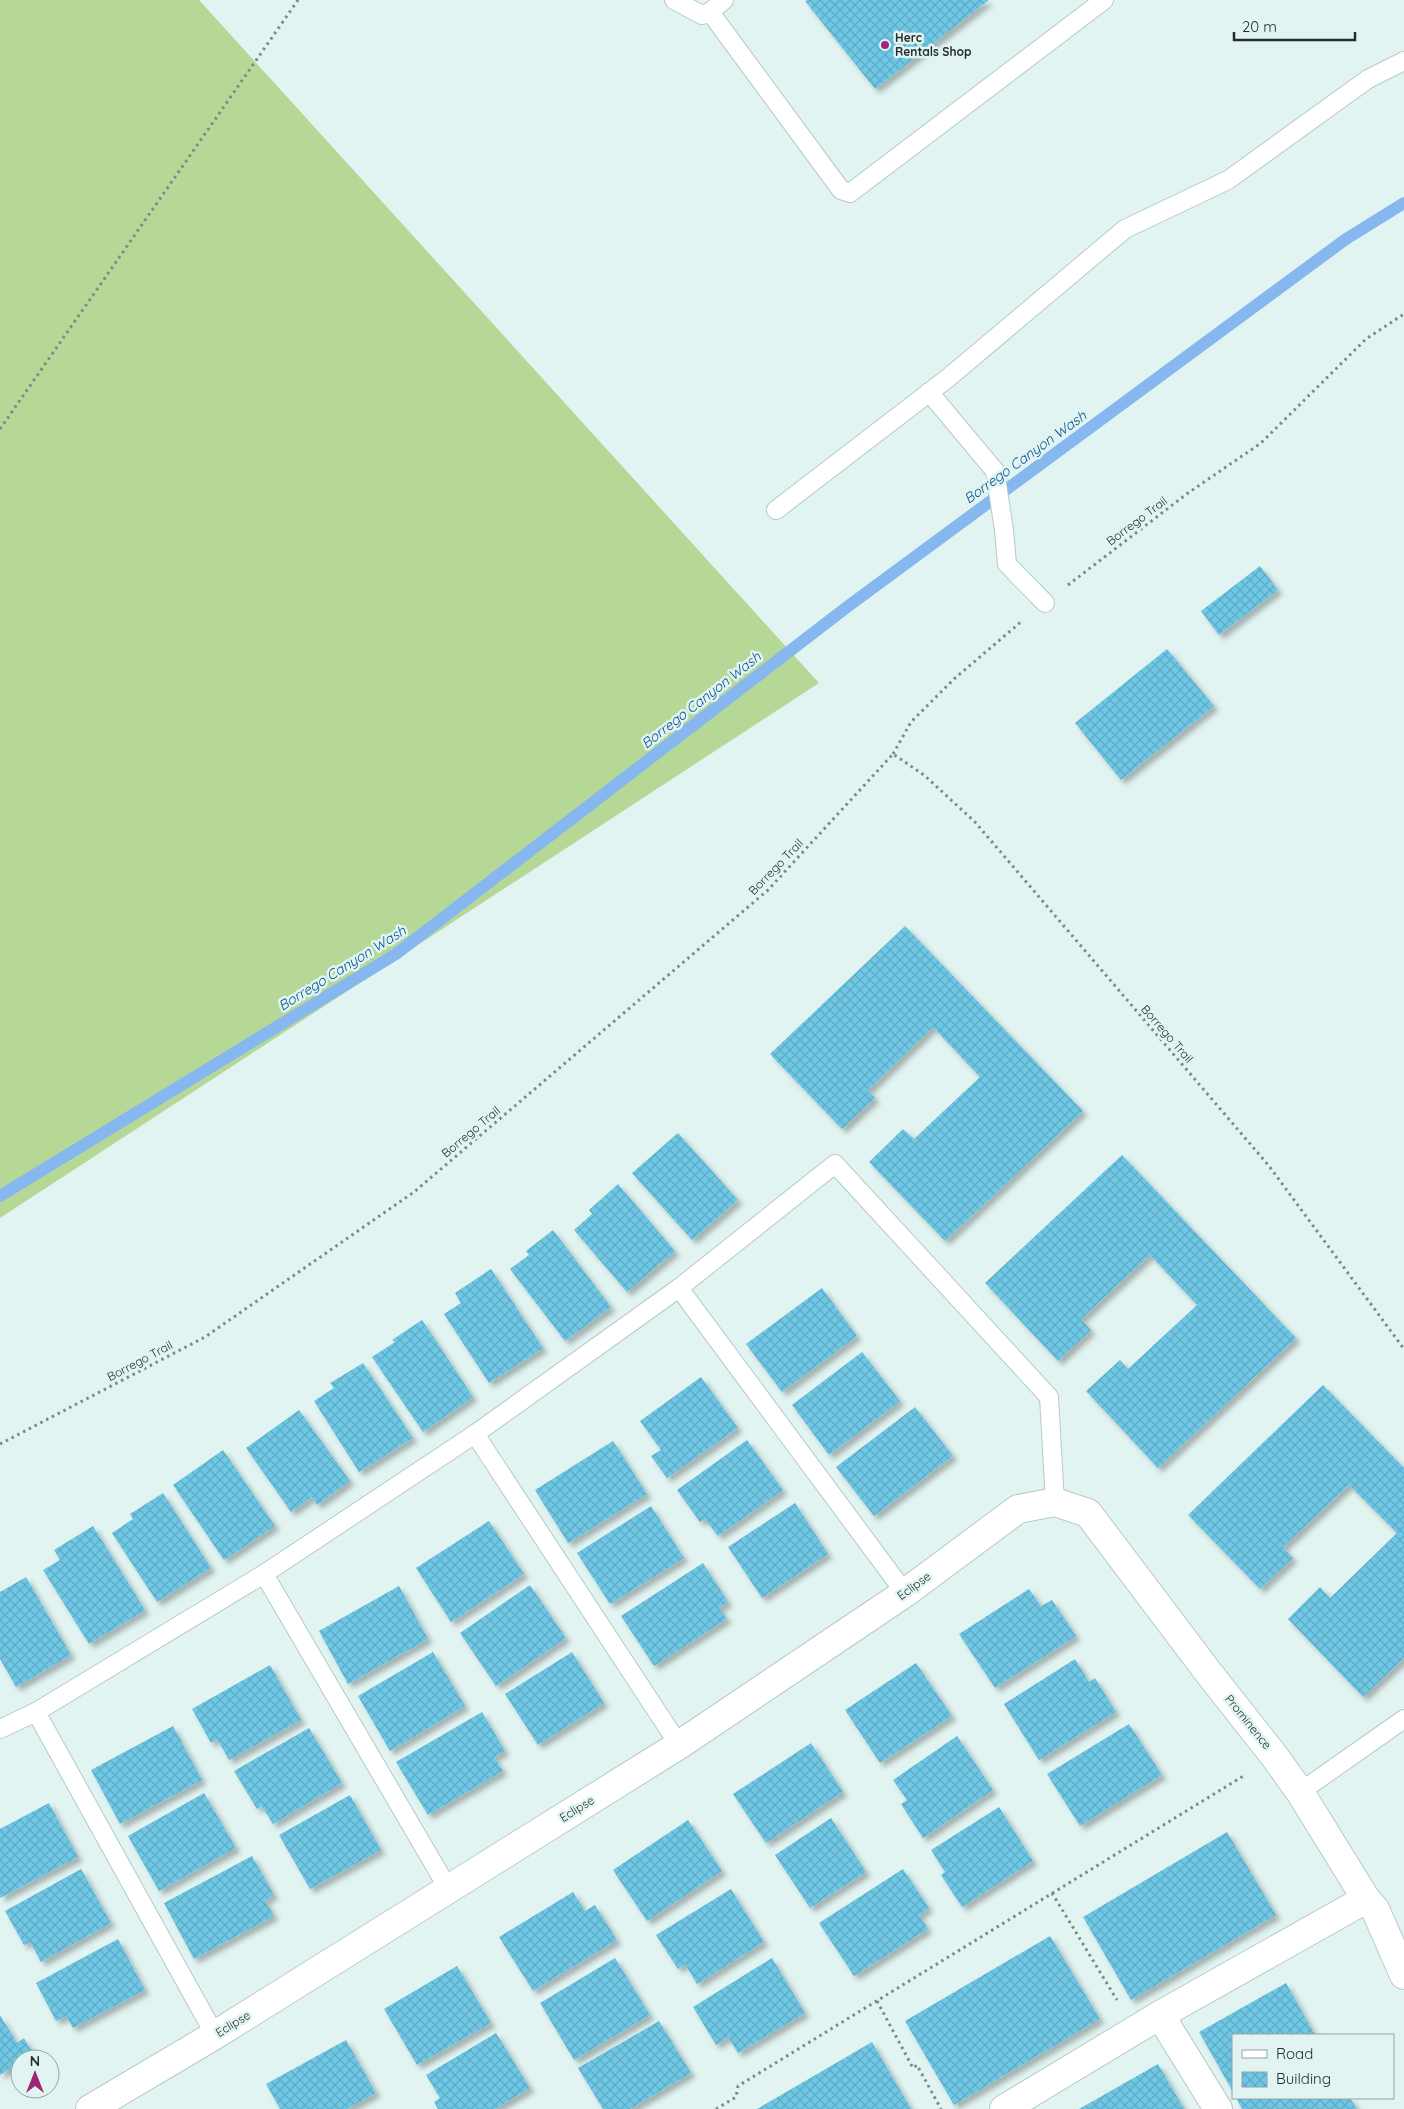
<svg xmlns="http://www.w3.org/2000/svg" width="1404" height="2109" font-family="Quicksand,sans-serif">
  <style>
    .grass { fill: #b5d897 }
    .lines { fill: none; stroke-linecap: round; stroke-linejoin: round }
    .stream { stroke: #87b7ef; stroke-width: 12 }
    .building { fill: url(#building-cross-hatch); filter: url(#shadow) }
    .lane-casing { stroke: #b7c9c8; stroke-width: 20 }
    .street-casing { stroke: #b7c9c8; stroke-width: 30 }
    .path { stroke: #7d8988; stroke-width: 3; stroke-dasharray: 2.5 4; stroke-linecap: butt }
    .lane { stroke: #fff; stroke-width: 18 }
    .street { stroke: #fff; stroke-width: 28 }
    .poi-dot { fill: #9f247a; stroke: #e1f4f2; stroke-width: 2 }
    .labels { text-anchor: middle; stroke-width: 5; stroke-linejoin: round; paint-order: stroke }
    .poi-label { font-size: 12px; font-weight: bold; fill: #252c2b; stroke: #e1f4f2; text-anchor: start }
    .street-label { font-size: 12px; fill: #252c2b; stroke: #e1f4f2 }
    .water-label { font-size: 14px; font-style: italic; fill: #065091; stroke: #e1f4f2 }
  </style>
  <defs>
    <pattern id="building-cross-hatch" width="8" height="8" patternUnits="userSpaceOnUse" patternTransform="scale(1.25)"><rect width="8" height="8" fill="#6dc7e5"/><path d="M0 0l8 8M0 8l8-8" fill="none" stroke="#5eabc5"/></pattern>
    <filter id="shadow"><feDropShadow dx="4.5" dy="4.5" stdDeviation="2.5" flood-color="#0004"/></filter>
  </defs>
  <rect width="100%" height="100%" fill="#e1f4f2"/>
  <!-- grass -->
  <path class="grass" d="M0 0H199L819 683 0 1218Z"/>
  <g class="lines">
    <!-- stream -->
    <path class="stream" d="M0 1196 396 954 847 607 1346 239 1404 203"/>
  </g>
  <!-- building -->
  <g class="building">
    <path d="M807 0H989L875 89 805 1Z"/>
    <path d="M1260 566 1278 590 1219 635 1201 611Z"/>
    <path d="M1167 649 1214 706 1121 780 1075 723Z"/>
    <path d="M905 926 1083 1111 945 1241 869 1162 903 1129 914 1139 980 1077 933 1027 868 1090 875 1098 842 1129 770 1054Z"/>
    <path d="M678 1133 738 1200 692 1240 632 1173Z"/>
    <path d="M1122 1155 1296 1338 1158 1468 1086 1391 1120 1360 1128 1369 1197 1305 1150 1255 1081 1319 1091 1330 1058 1361 985 1283Z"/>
    <path d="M618 1184 675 1251 627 1292 574 1230 592 1214 589 1210Z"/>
    <path d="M553 1230 611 1307 565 1341 510 1269 529 1255 526 1251Z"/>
    <path d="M491 1269 543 1348 489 1383 444 1314 461 1303 455 1293Z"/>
    <path d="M822 1288 857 1336 782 1392 746 1344Z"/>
    <path d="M422 1320 473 1397 423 1432 372 1357 395 1342 392 1340Z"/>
    <path d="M862 1352 900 1401 829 1455 792 1405Z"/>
    <path d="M363 1363 413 1438 359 1472 314 1401 334 1388 330 1383Z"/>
    <path d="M701 1377 738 1428 667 1478 651 1456 661 1450 640 1421Z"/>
    <path d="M1323 1385 1404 1468V1658L1363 1697 1288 1619 1320 1587 1330 1598 1397 1533 1349 1485 1283 1547 1293 1558 1260 1589 1188 1515Z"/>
    <path d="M915 1407 953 1456 874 1516 836 1467Z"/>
    <path d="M299 1410 350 1481 317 1505 312 1497 291 1512 246 1448Z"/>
    <path d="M747 1440 783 1490 718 1536 705 1519 700 1522 677 1490Z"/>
    <path d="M613 1441 647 1494 568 1543 535 1490Z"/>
    <path d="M223 1450 275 1526 224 1560 173 1485Z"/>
    <path d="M163 1493 211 1568 157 1602 112 1533 133 1519 130 1514Z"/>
    <path d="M795 1503 828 1554 762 1598 728 1547Z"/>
    <path d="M651 1506 684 1558 610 1604 577 1553Z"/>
    <path d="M489 1521 524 1574 451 1622 416 1568Z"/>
    <path d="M93 1526 145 1610 89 1644 43 1570 60 1560 54 1550Z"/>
    <path d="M703 1563 728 1602 719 1608 727 1619 654 1666 621 1616Z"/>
    <path d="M26 1577 71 1655 16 1687 0 1659V1592Z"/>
    <path d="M530 1585 566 1638 496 1686 460 1633Z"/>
    <path d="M399 1586 428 1639 348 1684 319 1631Z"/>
    <path d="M1029 1589 1041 1606 1052 1600 1076 1636 995 1688 959 1634Z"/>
    <path d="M433 1652 465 1706 390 1751 358 1696Z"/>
    <path d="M572 1652 604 1703 538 1745 505 1694Z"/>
    <path d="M1075 1659 1089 1682 1095 1678 1116 1712 1039 1760 1004 1704Z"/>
    <path d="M916 1663 952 1716 880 1763 845 1710Z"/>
    <path d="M270 1665 301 1720 229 1760 217 1739 211 1743 192 1709Z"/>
    <path d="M482 1712 505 1751 494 1757 503 1771 428 1815 396 1762Z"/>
    <path d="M1129 1724 1162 1775 1080 1826 1047 1774Z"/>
    <path d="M173 1726 202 1780 120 1824 91 1770Z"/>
    <path d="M309 1728 342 1783 273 1824 262 1806 257 1809 234 1771Z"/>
    <path d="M957 1736 993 1790 923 1838 901 1804 907 1800 893 1780Z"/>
    <path d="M811 1743 843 1792 766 1843 733 1794Z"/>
    <path d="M204 1793 236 1848 159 1891 128 1836Z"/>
    <path d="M350 1795 381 1850 310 1889 279 1835Z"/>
    <path d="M49 1803 78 1857 0 1898V1829Z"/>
    <path d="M999 1807 1033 1861 962 1907 941 1875 945 1872 931 1850Z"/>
    <path d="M831 1818 866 1872 810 1908 775 1855Z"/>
    <path d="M688 1820 722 1871 647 1921 613 1870Z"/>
    <path d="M1227 1832 1276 1915 1131 2000 1083 1917Z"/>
    <path d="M252 1856 274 1895 265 1900 274 1916 194 1959 164 1903Z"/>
    <path d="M81 1869 111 1923 41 1962 30 1942 24 1945 5 1911Z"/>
    <path d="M903 1869 929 1908 919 1915 928 1929 854 1976 819 1923Z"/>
    <path d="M731 1889 764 1942 697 1984 685 1964 678 1969 656 1935Z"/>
    <path d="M573 1892 585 1911 595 1905 617 1940 533 1991 499 1937Z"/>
    <path d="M1050 1936 1100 2019 954 2105 905 2021Z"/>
    <path d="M118 1939 145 1990 73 2028 66 2016 56 2021 36 1983Z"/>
    <path d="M615 1958 650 2015 574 2060 540 2003Z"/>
    <path d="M772 1958 805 2013 738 2053 728 2037 716 2045 693 2007Z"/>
    <path d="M457 1966 491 2023 417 2065 384 2009Z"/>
    <path d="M1286 1983 1315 2035H1233V2092L1199 2032Z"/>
    <path d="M0 2015 17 2043 24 2038 34 2055 27 2059H20V2063L0 2075Z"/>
    <path d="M659 2021 691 2073 630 2109H603L578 2068Z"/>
    <path d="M496 2033 530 2088 495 2109H438L434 2102 440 2098 426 2075Z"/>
    <path d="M346 2040 376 2093 347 2109H280L266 2084Z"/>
    <path d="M872 2042 911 2109H757Z"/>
    <path d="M1158 2064 1184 2109H1079Z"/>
    <path d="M1236 2098H1350L1357 2109H1242Z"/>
  </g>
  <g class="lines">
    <defs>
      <g id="lane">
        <path d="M674 0 702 15 710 12 724 0"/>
        <path d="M710 12 841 190 850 193 1104 0"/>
        <path d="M929 392 995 471 1004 530 1007 564 1045 603"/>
        <path d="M776 510 948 378 1125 229 1228 180 1368 79 1404 61"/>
        <path d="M679 1288 905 1593"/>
        <path d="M475 1434 679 1745"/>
        <path d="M264 1574 449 1890"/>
        <path d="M0 1729 36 1712"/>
        <path d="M1300 1792 1404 1719"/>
        <path d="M215 2035 36 1712 264 1574 475 1434 679 1288 835 1164 1049 1397 1055 1502"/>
      </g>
      <g id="street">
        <path d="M1160 2015 1218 2109"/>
        <path d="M90 2109 215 2035 679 1745 905 1593 1018 1509 1055 1502 1088 1513 1208 1672 1275 1757 1300 1792 1366 1899 1375 1909 1404 1975"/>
        <path d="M1004 2109 1160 2015 1366 1899"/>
      </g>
    </defs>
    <!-- lane casing -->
    <use href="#lane" class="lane-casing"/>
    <!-- street casing -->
    <use href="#street" class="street-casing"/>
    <!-- path -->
    <g class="path">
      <path d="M0 429 298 0"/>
      <path d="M1068 585 1188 493 1261 443 1366 339 1404 314"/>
      <path d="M893 754 911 722 954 679 1022 621"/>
      <path d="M0 1444 205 1337 414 1192 768 890 893 754 924 775 975 822 1269 1166 1404 1349"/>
      <path d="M1052 1893 1117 2000"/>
      <path d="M877 2001 913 2068 917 2065 941 2109"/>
      <path d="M716 2109 736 2097 738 2086 1245 1775"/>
    </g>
    <!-- lane -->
    <use href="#lane" class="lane"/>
    <!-- street -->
    <use href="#street" class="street"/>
  </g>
  <!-- markers -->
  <circle class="poi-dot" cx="885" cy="45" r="5"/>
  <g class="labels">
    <!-- poi labels -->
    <g class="poi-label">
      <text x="895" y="42">Herc<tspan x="895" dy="14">Rentals Shop</tspan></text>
    </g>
    <!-- street labels -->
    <g class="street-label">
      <text transform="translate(1137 521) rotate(-37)" y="4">Borrego Trail</text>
      <text transform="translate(776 867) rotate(-46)" y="4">Borrego Trail</text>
      <text transform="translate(1167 1034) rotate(49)" y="4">Borrego Trail</text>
      <text transform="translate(471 1132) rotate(-40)" y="4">Borrego Trail</text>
      <text transform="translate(140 1361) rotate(-28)" y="4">Borrego Trail</text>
      <text transform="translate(914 1586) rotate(-36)" y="4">Eclipse</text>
      <text transform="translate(1248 1722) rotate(51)" y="4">Prominence</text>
      <text transform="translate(577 1809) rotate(-32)" y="4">Eclipse</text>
      <text transform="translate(233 2024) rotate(-32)" y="4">Eclipse</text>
    </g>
    <!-- water labels -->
    <g class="water-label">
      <text transform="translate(1025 457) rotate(-36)" y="5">Borrego Canyon Wash</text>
      <text transform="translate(701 700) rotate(-38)" y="5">Borrego Canyon Wash</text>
      <text transform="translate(342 968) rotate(-32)" y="5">Borrego Canyon Wash</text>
    </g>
  </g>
  <!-- legend -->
  <rect x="1232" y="2034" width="162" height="65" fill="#e1f4f2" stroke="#96a4a2"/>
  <rect x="1242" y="2050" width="25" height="8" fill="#ffffff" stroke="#96a4a2"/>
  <text x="1276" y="2059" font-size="15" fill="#252c2b">Road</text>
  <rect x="1242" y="2072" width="25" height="15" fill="url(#building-cross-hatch)" stroke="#96a4a2"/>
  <text x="1276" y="2084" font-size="15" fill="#252c2b">Building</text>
  <!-- north arrow -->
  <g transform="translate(35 2074)"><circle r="24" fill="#e1f4f2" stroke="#96a4a2"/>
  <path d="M0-4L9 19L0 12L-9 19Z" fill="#9f247a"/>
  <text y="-8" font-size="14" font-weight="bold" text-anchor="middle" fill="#252c2b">N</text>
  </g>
  <!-- scale -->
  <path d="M1234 32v8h121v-8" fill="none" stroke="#252c2b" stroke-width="2.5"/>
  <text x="1242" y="32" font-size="15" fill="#252c2b" stroke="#e1f4f2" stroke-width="4" paint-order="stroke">20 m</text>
</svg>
